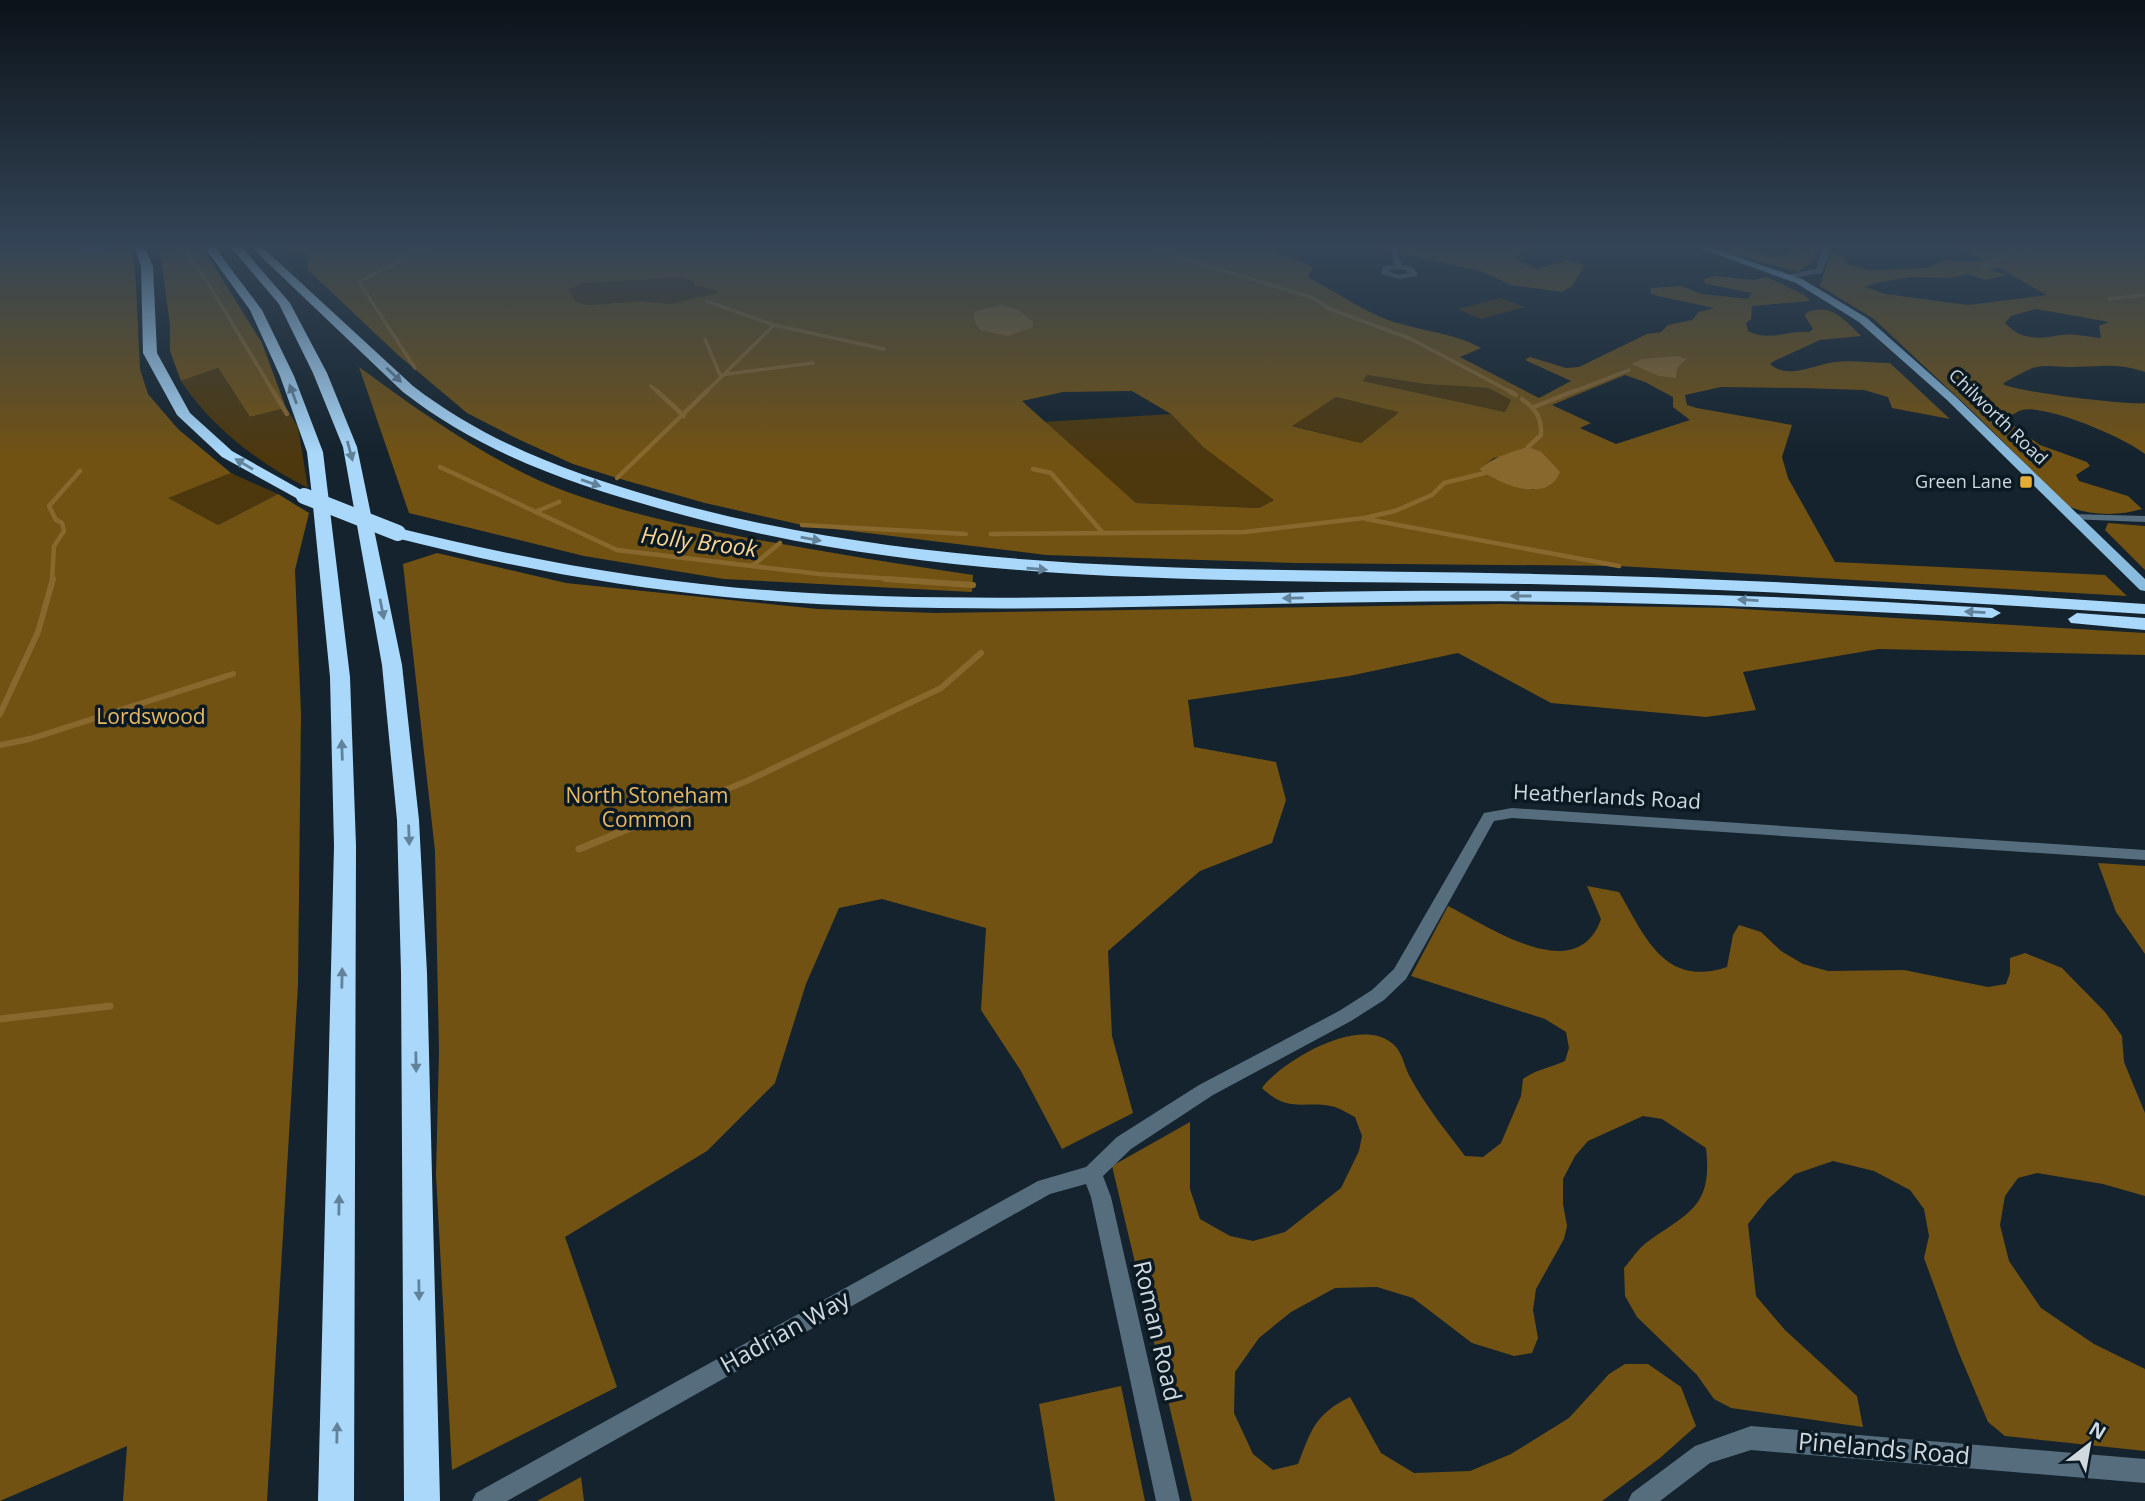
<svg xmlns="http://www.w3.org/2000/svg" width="2145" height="1501" font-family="'Open Sans',sans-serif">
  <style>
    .green { fill: #4d380e }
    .forest { fill: #715213; fill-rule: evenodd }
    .water { fill: #89682e }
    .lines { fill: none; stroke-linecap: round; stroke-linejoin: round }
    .stream-far3 { stroke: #89682e; stroke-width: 3.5 }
    .stream-far2 { stroke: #89682e; stroke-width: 4.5 }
    .stream-far1 { stroke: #89682e; stroke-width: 6 }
    .stream { stroke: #89682e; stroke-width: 7 }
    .minor { fill: #566d7e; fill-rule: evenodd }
    .primary { fill: #89bbde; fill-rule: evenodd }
    .motorway { fill: #a9d8fb; fill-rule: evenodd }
    .motorway-bridge { stroke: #a9d8fb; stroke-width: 16 }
    .oneway { fill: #62829a }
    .poi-dot { fill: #e7ac36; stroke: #0b1923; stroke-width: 2.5 }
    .labels { text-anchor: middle; stroke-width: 7; stroke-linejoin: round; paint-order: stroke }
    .far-street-label { font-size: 18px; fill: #cfd9df; stroke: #0b1923 }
    .far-poi-label { font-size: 18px; fill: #cfd9df; stroke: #0b1923; text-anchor: end }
    .park-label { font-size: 21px; fill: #e8b964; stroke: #0b1923 }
    .street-label { font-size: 21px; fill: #cfd9df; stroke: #0b1923 }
    .water-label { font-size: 23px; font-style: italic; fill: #fad492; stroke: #0b1923 }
    .near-street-label { font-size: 24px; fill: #cfd9df; stroke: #0b1923 }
  </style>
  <rect width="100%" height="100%" fill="#14232d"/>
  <!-- green -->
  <g class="green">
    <path d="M679 278 693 281 695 286 715 290 718 294 670 304 641 301 588 305 576 302 569 289 584 283Z"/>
    <path d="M1501 298 1525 307 1481 319 1458 309Z"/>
    <path d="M218 368 250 417 286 408 298 427 308 488C260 464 211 427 181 381Z"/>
    <path d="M1367 375 1424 384 1488 388 1511 400 1505 412 1363 381Z"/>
    <path d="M1336 397 1399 412 1361 443 1290 425Z"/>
    <path d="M1171 414 1203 447 1275 499 1259 508 1136 503 1042 422Z"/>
    <path d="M231 473 278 494 218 525 167 498Z"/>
  </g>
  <!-- forest -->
  <g class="forest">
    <path d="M0 245H132L136 283 140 369 148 394 178 429 231 473 168 498 218 525 278 494 309 513 295 570 301 713 298 985 267 1501H123L127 1446 0 1501Z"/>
    <path d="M159 245H196L206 253 262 343 286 408 250 417 218 368 181 381 170 351V325Z"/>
    <path d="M281 245H1273L1276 251 1313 267 1308 277C1332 290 1356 306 1381 317 1413 331 1451 331 1481 348L1460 357 1539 398 1571 381 1525 360 1530 357 1566 368 1579 367 1647 334 1661 332 1668 325 1692 320 1699 312 1714 308 1658 296 1650 293 1651 288 1681 286 1702 294 1748 299 1752 293 1707 284 1703 280 1714 276 1753 280 1767 277 1804 295 1810 301 1752 306 1751 319 1746 323 1748 331C1769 342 1788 330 1809 332L1813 329 1805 316 1806 313C1830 302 1845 320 1861 336L1820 340 1774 361 1770 364C1788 380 1814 365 1834 362 1852 360 1872 363 1890 363L1950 419 1892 408 1888 397 1864 390 1802 388 1721 387 1685 395 1687 405 1697 408 1792 425 1782 457 1788 478 1835 562 2105 575 2127 596 1619 566 1296 563 1046 555 802 525 705 503 617 478 573 464 520 440 467 413 397 354 308 270 309 249 291 253ZM679 278 693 281 695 286 715 290 718 293 670 304 641 301 588 305 576 302 569 289 584 283ZM1367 375 1424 384 1488 388 1511 400 1505 412 1363 381ZM1625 375 1645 382 1673 397V407L1690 420 1616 444 1580 428 1591 423 1552 405ZM1132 391 1171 414 1203 447 1274 500 1259 508 1136 503 1022 401 1063 392ZM1336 397 1398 412V413L1361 443 1292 426ZM1542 452 1559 472 1533 490 1479 469 1494 458Z"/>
    <path d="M1363 245H1540L1521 253 1517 260 1537 269 1567 260 1585 265 1572 286 1562 292 1511 285 1483 272Z"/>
    <path d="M1699 245C1712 245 1727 242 1740 245 1770 250 1773 269 1802 245L1817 246 1812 262 1798 272Z"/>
    <path d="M1955 245H2145V372C2116 362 2098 367 2069 367 2058 367 2047 365 2036 367 2031 368 2008 380 2003 384 2011 391 2132 406 2145 403V454C2126 438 2046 404 2022 410 2018 411 2012 415 2008 417V422L2040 445 2087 462 2090 466 2076 475 2079 481 2128 496 2142 509C2119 516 2090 516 2068 506L1972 411 1874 319 1820 286 1830 253 1842 256 1848 264 1869 270 1926 268 1945 260 1967 262 1983 260ZM1999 268 2047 295 1968 305 1885 294 1865 287 1876 283 1910 277 1950 278 1967 274 1986 280 2007 275 1991 270ZM2036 309 2109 322 2099 326 2101 338C2089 337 2074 333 2061 335 2039 339 2022 341 2005 323L2011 316Z"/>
    <path d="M359 367C416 409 474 450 538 480 604 509 678 524 748 538 823 552 898 564 973 575L972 592 724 579 584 556 409 513Z"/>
    <path d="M2108 523 2145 526V570L2105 530Z"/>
    <path d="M437 553 566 583 818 609 936 613 1501 604 1727 608 2145 633V655L1879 649 1743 672 1756 710 1706 717 1551 703 1458 653 1349 676 1188 700 1194 747 1276 762 1286 800 1272 843 1200 871 1108 951 1112 1036 1133 1113 1062 1149 1021 1071 981 1010 986 928 882 899 839 908 806 984 775 1083 707 1151 565 1237 617 1387 452 1470 436 1175 439 1051 435 851 403 564Z"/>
    <path d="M2098 863 2145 866V954L2116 912Z"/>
    <path d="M1587 886 1619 892C1645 936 1664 988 1727 967L1733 935 1739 925 1761 932 1781 951 1803 964 1828 971 1904 970 1988 987 2006 984 2010 973V958L2025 953 2062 968 2105 1012 2122 1036 2124 1062 2145 1113V1196L2103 1184 2037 1173 2018 1178 2005 1196 2000 1225 2009 1261 2041 1308 2094 1344 2145 1369V1451L2005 1436 1988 1422 1958 1351 1924 1258 1929 1236 1924 1209 1910 1190 1874 1171 1833 1161 1795 1174 1768 1199 1748 1224 1756 1296 1785 1330 1857 1396 1863 1427 1731 1408 1714 1399 1697 1375 1637 1317 1625 1296 1624 1268C1631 1260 1638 1249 1646 1243 1688 1212 1713 1208 1706 1148L1662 1119 1643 1116 1588 1141 1575 1156 1563 1179V1204L1567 1226 1564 1239 1536 1289 1533 1310 1538 1338 1532 1353 1514 1356 1472 1343 1413 1298 1377 1287 1335 1288 1291 1312 1259 1338 1235 1372 1234 1413 1253 1454 1273 1470 1298 1464C1312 1429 1314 1415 1350 1397L1381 1453 1414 1473 1470 1471 1511 1454 1569 1418 1609 1374 1625 1364H1648L1681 1387 1696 1426 1660 1458 1602 1501H1192L1112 1166 1190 1122V1189L1200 1219 1230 1236 1253 1241 1285 1232 1341 1188 1359 1151 1362 1136 1355 1117C1349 1114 1341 1109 1335 1107 1306 1099 1290 1115 1262 1088 1282 1061 1355 1018 1389 1041 1403 1050 1403 1064 1410 1077 1425 1105 1446 1131 1465 1156L1483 1157 1501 1143 1521 1096 1523 1079C1537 1069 1550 1068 1565 1061L1569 1048 1566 1032 1545 1019 1411 976 1448 906C1490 927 1577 988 1601 919Z"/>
    <path d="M1121 1386 1145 1501H1055L1039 1404Z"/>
    <path d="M581 1477 584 1501H537Z"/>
  </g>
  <!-- water -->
  <g class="water">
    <path d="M1001 305 1018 310 1033 321V327L1008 336 980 330 974 320V312Z"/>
    <path d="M1677 356 1687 359 1677 368 1676 378 1659 376 1631 364 1642 359Z"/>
    <path d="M1528 447 1542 452 1560 472C1547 505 1499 484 1479 469 1493 458 1510 452 1528 447Z"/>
  </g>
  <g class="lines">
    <!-- stream-far3 -->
    <g class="stream-far3">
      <path d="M181 245 208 283 274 393"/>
      <path d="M1151 245 1189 260 1313 298 1330 309 1411 339 1513 393"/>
      <path d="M1983 265 2037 245"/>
      <path d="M2109 299 2145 295"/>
      <path d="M706 301 774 325 884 349"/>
      <path d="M705 339 720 375 813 363"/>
      <path d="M415 368 359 282 430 245"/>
      <path d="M651 386 659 393"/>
      <path d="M705 393 774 325"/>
      <path d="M1570 393 1629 370"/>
    </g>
    <!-- stream-far2 -->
    <g class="stream-far2">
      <path d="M273 391 287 414"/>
      <path d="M657 391 684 416"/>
      <path d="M1509 391 1516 395"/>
      <path d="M1522 399C1536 409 1542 418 1541 435L1528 447"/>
      <path d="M1534 407 1574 391"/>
      <path d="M440 467 617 550 820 574 909 580"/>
      <path d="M1033 469 1051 473 1103 533"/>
      <path d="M617 478 707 391"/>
      <path d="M535 512 559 502"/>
      <path d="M1366 519 1619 566"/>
      <path d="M802 525 966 534"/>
      <path d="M991 534 1245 532 1364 518 1395 511 1432 495 1444 483 1485 473"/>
      <path d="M752 566 780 543"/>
      <path d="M52 580 54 546 64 531 62 523 56 520 49 506 80 471"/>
    </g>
    <!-- stream-far1 -->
    <g class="stream-far1">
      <path d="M885 579 973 585"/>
      <path d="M0 714 38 632 53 579"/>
      <path d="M0 745 30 739 233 674"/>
      <path d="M656 818 747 781 941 688 981 653"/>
    </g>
    <!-- stream -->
    <g class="stream">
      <path d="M579 849 660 816"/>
      <path d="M0 1019 110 1006"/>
    </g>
    <!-- minor -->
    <g class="minor">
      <path d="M70 245C78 245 86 249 93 248 102 247 108 245 117 245L90 253Z"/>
      <path d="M1390 245H1397L1401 265 1411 266 1418 274 1417 276 1399 279 1381 274 1383 266 1394 265ZM1393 269 1406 270 1408 273 1399 275 1388 271Z"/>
      <path d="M1824 245H1832L1822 273 1787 279V275L1816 269Z"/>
      <path d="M2072 514 2145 516V522L2068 519 2067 517Z"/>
      <path d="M1512 808 2145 850V860L1512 818 1494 821 1406 979 1384 1000 1351 1021 1213 1095 1131 1149 1103 1176 1111 1197 1180 1501H1156L1091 1197 1086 1184 1050 1194 507 1501H472L476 1493 1038 1181 1086 1167 1117 1137 1199 1085 1339 1011 1372 990 1394 969 1484 813Z"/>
      <path d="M1751 1426 2145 1459V1483L1751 1450 1710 1463 1660 1501H1628L1632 1493 1695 1446Z"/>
    </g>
    <!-- primary -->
    <path class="primary" d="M1691 245H1703L1802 279 1867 318 1955 396 2145 579V591L2140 590 1947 400 1859 322 1796 283Z"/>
    <!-- motorway -->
    <g class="motorway">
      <path d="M134 245H144L153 266 157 353 190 413 232 451 312 496 307 452 280 376 250 310 203 245H213L262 310 294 376 323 452 350 677 356 846 354 1501H318L334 846 330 677 312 496 304 501 298 499 222 457 177 415 143 353 141 266Z"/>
      <path d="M229 245H240L290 303 327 373 357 447 402 665 419 820 427 973 440 1501H404L401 973 397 820 382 665 343 447 313 373 279 304Z"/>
      <path d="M249 245H260L413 386C487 443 572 474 661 499 946 579 1241 567 1534 574 1738 578 1941 590 2145 604V614C1940 601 1735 588 1530 584 1239 579 944 590 661 509 568 483 480 452 403 392Z"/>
      <path d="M398 528C523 559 649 582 778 591 981 605 1186 593 1389 591 1591 589 1791 596 1992 608L2001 613 1992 618C1790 607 1589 599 1387 602 1167 604 945 618 725 597 612 586 502 565 392 537L390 533 392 529Z"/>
      <path d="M2077 613 2145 618V630L2071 623 2068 619Z"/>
    </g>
    <!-- motorway-bridge -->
    <path class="motorway-bridge" d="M304 496 398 533"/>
  </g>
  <!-- one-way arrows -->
  <defs><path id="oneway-solid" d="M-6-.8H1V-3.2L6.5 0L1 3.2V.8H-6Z" transform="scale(1.75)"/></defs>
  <g class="oneway">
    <use href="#oneway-solid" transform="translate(394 375) rotate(44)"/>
    <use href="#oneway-solid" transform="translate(293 394) rotate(-110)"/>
    <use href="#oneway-solid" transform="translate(350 451) rotate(75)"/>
    <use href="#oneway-solid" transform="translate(244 464) rotate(-149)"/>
    <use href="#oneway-solid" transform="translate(591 483) rotate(19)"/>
    <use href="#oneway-solid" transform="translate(811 539) rotate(10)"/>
    <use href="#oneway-solid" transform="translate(1037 569) rotate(5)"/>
    <use href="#oneway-solid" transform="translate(1521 596) rotate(-180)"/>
    <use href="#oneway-solid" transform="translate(1293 598) rotate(179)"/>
    <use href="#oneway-solid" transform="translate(1748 600) rotate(-177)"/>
    <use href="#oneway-solid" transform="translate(382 609) rotate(79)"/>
    <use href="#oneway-solid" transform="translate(1975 612) rotate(-177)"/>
    <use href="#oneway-solid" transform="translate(342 750) rotate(-92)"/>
    <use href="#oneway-solid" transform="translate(409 835) rotate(88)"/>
    <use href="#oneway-solid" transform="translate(342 978) rotate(-89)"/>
    <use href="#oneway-solid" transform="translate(416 1062) rotate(89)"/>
    <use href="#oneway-solid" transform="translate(339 1205) rotate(-89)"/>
    <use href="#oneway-solid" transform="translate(419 1290) rotate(89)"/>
    <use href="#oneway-solid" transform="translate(337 1433) rotate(-89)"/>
  </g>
  <!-- sky -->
  <linearGradient id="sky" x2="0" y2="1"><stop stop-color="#0b1319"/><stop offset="0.54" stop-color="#344557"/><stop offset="1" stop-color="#344557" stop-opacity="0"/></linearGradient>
  <rect width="2145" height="455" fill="url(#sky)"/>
  <!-- markers -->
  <rect class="poi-dot" x="2019" y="475" width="14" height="14" rx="3.5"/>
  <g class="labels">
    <!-- far-street labels -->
    <g class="far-street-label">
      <text transform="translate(1998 417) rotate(44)" y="6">Chilworth Road</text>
    </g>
    <!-- far-poi labels -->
    <g class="far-poi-label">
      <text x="2012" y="488">Green Lane</text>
    </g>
    <!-- park labels -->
    <g class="park-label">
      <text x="151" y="724">Lordswood</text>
      <text x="647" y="803">North Stoneham<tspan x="647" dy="24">Common</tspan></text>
    </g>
    <!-- street labels -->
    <g class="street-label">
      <text transform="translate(1607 797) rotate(3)" y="7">Heatherlands Road</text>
    </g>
    <!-- water labels -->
    <g class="water-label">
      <text transform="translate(699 542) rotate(7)" y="8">Holly Brook</text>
    </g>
    <!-- near-street labels -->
    <g class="near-street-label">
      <text transform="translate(1157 1331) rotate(77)" y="8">Roman Road</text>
      <text transform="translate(785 1332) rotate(-29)" y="8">Hadrian Way</text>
      <text transform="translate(1884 1449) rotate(5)" y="8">Pinelands Road</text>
    </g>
  </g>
  <!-- north arrow -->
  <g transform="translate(2089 1445) rotate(31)" stroke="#0b1923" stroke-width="5" paint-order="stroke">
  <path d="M0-5L12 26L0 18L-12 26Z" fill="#cfd9df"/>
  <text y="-10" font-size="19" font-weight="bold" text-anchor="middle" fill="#cfd9df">N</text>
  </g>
</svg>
